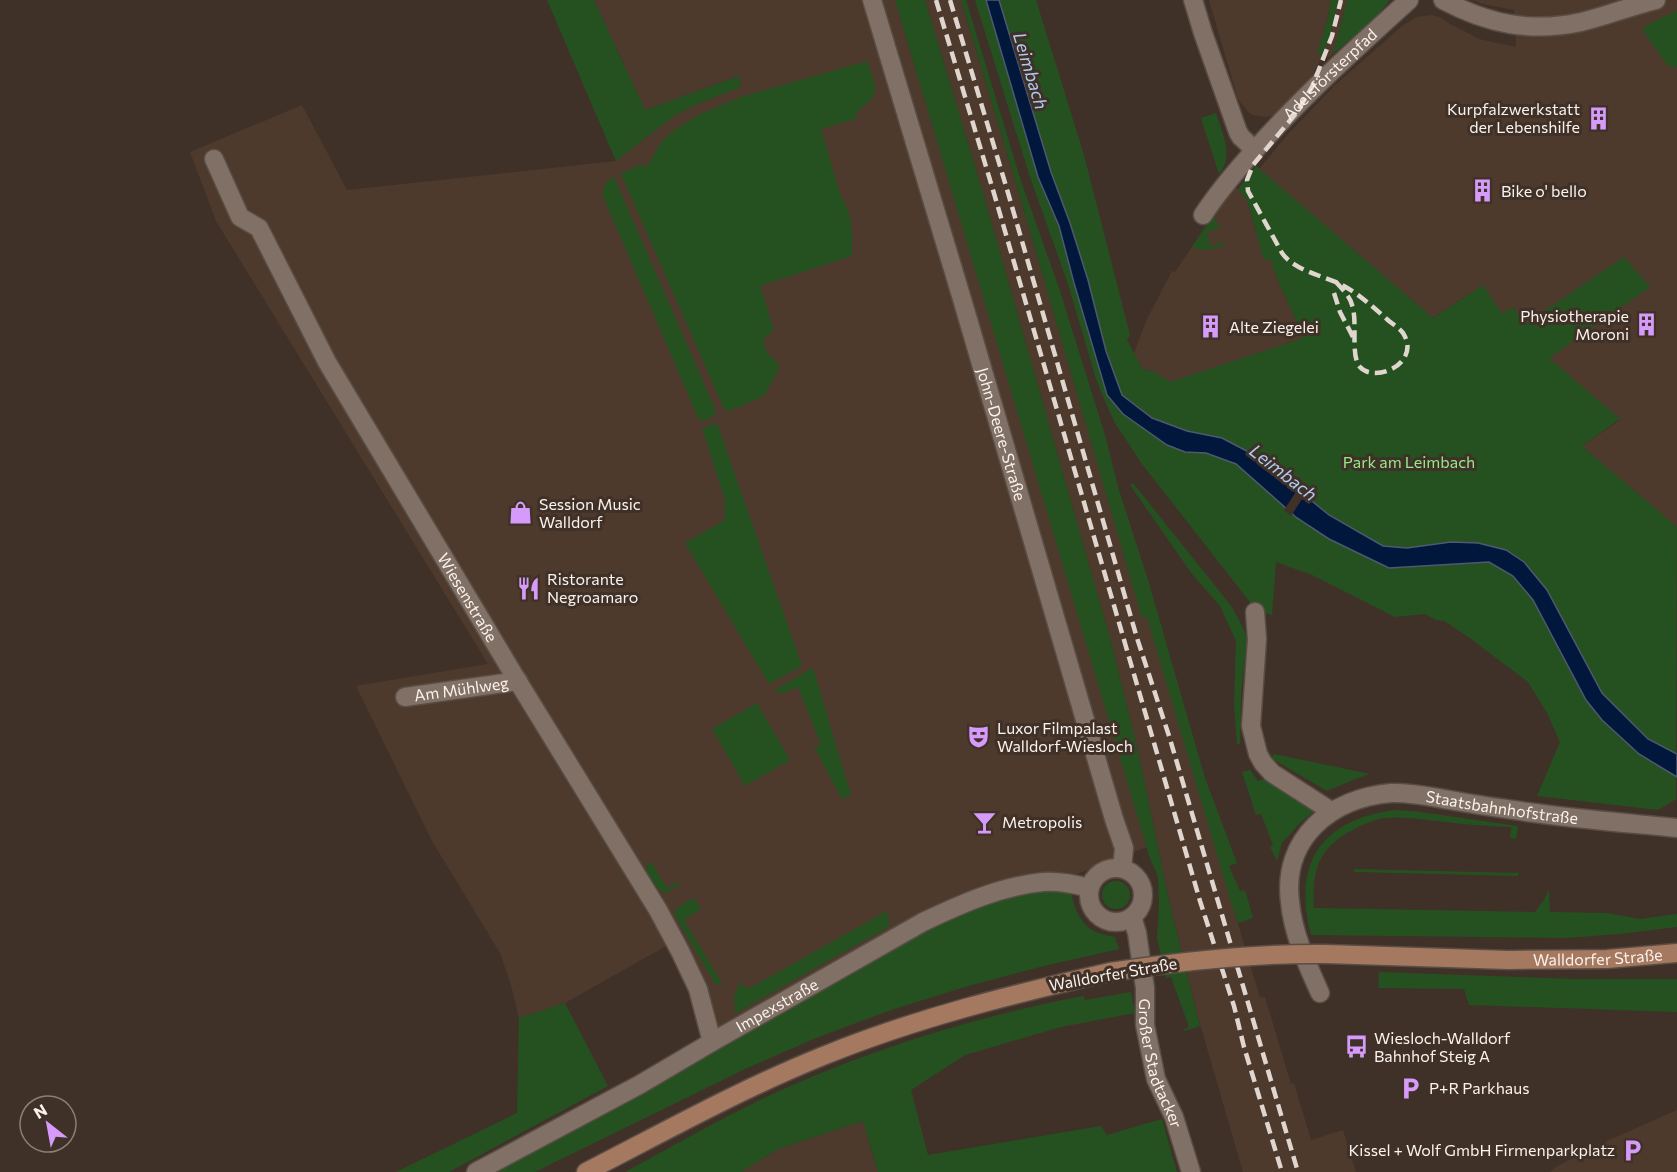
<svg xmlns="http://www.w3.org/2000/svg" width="1677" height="1172" font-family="Commissioner,sans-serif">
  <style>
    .built { fill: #4d3a2c }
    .green { fill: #255120 }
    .water { fill: #02173c; stroke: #4d5971; stroke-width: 1.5 }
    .pier { fill: #3f3128 }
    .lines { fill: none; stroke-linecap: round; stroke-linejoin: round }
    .street-casing { stroke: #584d45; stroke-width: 21 }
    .secondary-casing { stroke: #584d45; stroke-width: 21 }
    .street { stroke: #807065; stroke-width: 18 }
    .secondary { stroke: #a57860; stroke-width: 18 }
    .rail { stroke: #e0d6cf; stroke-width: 4.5; stroke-dasharray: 12 6; stroke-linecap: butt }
    .secondary-bridge-casing { stroke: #584d45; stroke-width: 21; stroke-linecap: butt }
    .secondary-bridge { stroke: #a57860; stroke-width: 18 }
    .labels { text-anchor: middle; stroke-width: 6; stroke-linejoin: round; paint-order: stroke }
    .street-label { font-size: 16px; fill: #fbf2ec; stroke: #3f3128 }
    .poi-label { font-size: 16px; fill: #fbf2ec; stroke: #3f3128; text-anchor: start }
    .park-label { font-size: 16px; fill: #93eb88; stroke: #3f3128 }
    .water-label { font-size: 18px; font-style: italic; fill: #b0caf2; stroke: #3f3128 }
  </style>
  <rect width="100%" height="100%" fill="#3f3128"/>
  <!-- built -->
  <g class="built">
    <path d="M594 0H895L1016 406 1083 621 1105 706 1147 847 1069 877 714 1045 690 992 666 946 565 1003 519 1018 511 985 500 953 432 841 356 686 488 664 216 221 190 152 302 105 347 190 616 161 674 116 697 104 741 87 739 76 645 110Z"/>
    <path d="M925 0H961L1016 183 1142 617 1147 616 1260 998 1265 997 1291 1084 1294 1083 1311 1140 1343 1130 1356 1172H1243L1198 1017 1171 909 1137 747 1112 645 983 193Z"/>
    <path d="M1209 0H1331L1327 21 1317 54 1330 35 1338 0H1347L1338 37 1332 55 1330 57 1322 56 1317 67 1314 71 1316 74 1283 108 1271 116 1265 117 1253 115 1248 112 1238 99Z"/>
    <path d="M1473 0H1677V527L1582 446 1620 420 1472 292 1433 318 1259 169 1289 133 1335 85 1402 26 1416 17 1432 15 1439 17 1452 25 1479 39 1516 47 1514 10 1483 4Z"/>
    <path d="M1234 188 1238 189 1243 193 1247 200 1264 259 1270 258 1278 281 1302 333 1303 338 1170 382 1153 371 1143 370 1134 353 1147 319 1172 271 1175 272 1231 189Z"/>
    <path d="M1677 1110V1172H1550L1556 1167 1591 1148Z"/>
    <path d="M863 1121 878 1172H741L778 1149Z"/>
  </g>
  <!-- green -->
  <g class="green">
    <path d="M547 0H594L645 110 739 76 741 87 697 104 674 116 616 161Z"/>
    <path d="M895 0H925L983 193 1112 645 1137 747 1171 909 1200 1026 1184 1031V1029L1189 1027 1171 977 1166 978 1157 938 1159 905 1158 876 1150 859Z"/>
    <path d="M961 0H966L1021 181 1059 288 1105 435 1118 487 1149 583 1205 778 1235 858 1237 863 1229 866 1240 891 1244 890 1246 893 1253 918 1238 923 1228 892 1147 617 1142 618 1016 183Z"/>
    <path d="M975 0H986L1038 177 1059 226 1074 283 1095 354 1106 351 1088 280 1070 223 1051 172 999 0H1036L1084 155 1130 335 1127 340 1143 370 1153 371 1170 382 1303 338 1302 333 1278 281 1270 259 1264 260 1247 200 1238 189 1256 166 1433 318 1483 285 1502 314 1513 307 1525 324 1624 257 1650 287 1549 358 1620 419 1582 446 1677 527 1676 799 1658 810 1537 796 1560 742 1547 713 1528 682 1467 636 1444 621 1436 620 1425 614 1395 617 1312 575 1276 562 1272 615 1258 611 1253 606 1142 464 1115 423 1108 408 1097 382 1068 284 1030 177Z"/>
    <path d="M1331 0H1338L1330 35 1322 56 1317 54 1327 21Z"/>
    <path d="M1347 0H1390L1377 16 1332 55 1338 37Z"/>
    <path d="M1677 11V67L1668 66 1642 29 1657 20Z"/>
    <path d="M867 61C870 70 876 83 875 91 873 103 857 106 855 119L821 129 839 190 850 216 852 233V256L760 286 774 330 763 339 767 353 779 364V369L766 393 762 397 729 411 724 409 621 174 641 164 646 168 662 141 676 129 700 114 741 97Z"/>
    <path d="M1216 113C1222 134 1235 155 1219 174L1201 118Z"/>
    <path d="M614 177 716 411C712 419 707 421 699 420L602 194 606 182Z"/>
    <path d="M1213 215 1220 228 1207 232 1210 246 1224 242 1225 245C1213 248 1203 253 1192 247Z"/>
    <path d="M717 423 802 666 769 684 685 543 725 520V500L702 428Z"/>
    <path d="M1133 483 1232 607 1244 630 1247 638 1241 695 1240 744 1237 745 1234 705 1236 641 1220 606 1192 574 1130 485Z"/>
    <path d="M813 668 851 795 842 799 814 747 821 745 798 687 786 692 778 693 774 690Z"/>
    <path d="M757 703 790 760 745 786 712 729Z"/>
    <path d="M1274 754 1370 774 1358 778 1327 791 1271 758Z"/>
    <path d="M1250 770 1258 781 1265 779 1315 811 1301 822 1282 843 1277 861 1270 847 1273 845 1261 814 1256 815 1242 772Z"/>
    <path d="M1393 810 1413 811 1518 826 1516 839 1510 838 1511 827C1490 826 1468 825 1446 822 1426 820 1406 816 1386 818 1374 819 1362 825 1351 831 1317 849 1312 872 1314 908L1535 912 1544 900 1549 889 1550 912 1606 913 1640 919 1677 914V927L1619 934 1567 938 1311 935C1292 863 1321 821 1393 810Z"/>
    <path d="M651 862 667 888 678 882 680 885 665 893 659 890 646 871 648 864Z"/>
    <path d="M1354 869 1519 873 1518 876 1354 872Z"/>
    <path d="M1069 877C1072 897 1074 918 1092 930 1098 934 1108 935 1115 937L1119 949 1044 966 968 986 891 1010 816 1038 745 1069 535 1172H487L886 947 986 903Z"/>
    <circle cx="1116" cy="895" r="14"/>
    <path d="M694 898 701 909 684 920 722 983 718 985 714 982 674 914C676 906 687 902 694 898Z"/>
    <path d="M887 911 890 926 736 1013H735L734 997 740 982 748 989Z"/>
    <path d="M1379 972 1575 979H1677V1012L1469 1005 1464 989 1378 988Z"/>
    <path d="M1131 992 1135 1013 1061 1027 965 1055 911 1090 928 1155 1101 1126 1107 1135 1162 1119 1177 1172H878L863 1121 778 1149 741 1172H625C669 1148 713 1123 758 1101 861 1052 972 1017 1084 996L1085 1000Z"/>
    <path d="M565 1003 608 1086 449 1172H396L517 1113 519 1018Z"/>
  </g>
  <!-- water -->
  <path class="water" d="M986 0H999L1051 172 1070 223 1088 280 1106 351 1122 395 1152 418 1187 431 1222 438 1258 457 1329 515 1383 546 1407 548 1451 542 1478 543 1506 550 1524 562 1547 590 1602 693 1648 739 1677 754V777L1639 754 1602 720 1586 700 1533 600 1513 576 1489 562 1389 568 1329 539 1297 518 1236 464 1206 453 1185 452 1167 445 1123 414 1107 395 1074 283 1059 226 1038 177Z"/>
  <!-- pier -->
  <path class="pier" d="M1299 487 1306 493 1291 516 1284 510Z"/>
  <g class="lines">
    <defs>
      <g id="street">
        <path id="s1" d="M872 0 962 299 1114 819 1124 848 1122 868"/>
        <path d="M1193 0 1203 33 1238 132 1241 137 1255 150"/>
        <path d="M1443 0C1488 24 1531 33 1581 22 1606 16 1631 6 1656 0"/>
        <path id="s2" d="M214 159 240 217 259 228 327 362 514 675 658 910 680 951 698 989 712 1042"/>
        <path id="s3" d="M1203 215C1218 192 1236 171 1254 151 1302 97 1356 48 1409 0"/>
        <path d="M1255 612 1257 639 1251 726 1258 754 1263 763 1272 773 1331 811"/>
        <path id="s4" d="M405 697 518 681"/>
        <circle cx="1116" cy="895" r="27"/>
        <path id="s5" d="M1132 917 1137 933 1145 988V1025L1156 1079 1174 1117 1191 1172"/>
        <path id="s6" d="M1320 993C1307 964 1293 934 1290 902 1282 838 1331 798 1391 793 1411 792 1431 797 1450 800 1476 805 1501 808 1527 812 1577 819 1627 823 1677 828"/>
        <path id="s7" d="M476 1172 639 1085 712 1042 923 922C961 904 1001 886 1043 882 1059 881 1074 884 1089 888"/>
      </g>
      <g id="secondary">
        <path id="s8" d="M1326 954 1508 960 1607 959 1677 953"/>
        <path d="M586 1172C664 1132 741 1089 823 1056 916 1018 1013 994 1110 972"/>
      </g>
    </defs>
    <!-- street casing -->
    <use href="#street" class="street-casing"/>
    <!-- secondary casing -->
    <use href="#secondary" class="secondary-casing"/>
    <!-- street -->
    <use href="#street" class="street"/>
    <!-- secondary -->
    <use href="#secondary" class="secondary"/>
    <!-- rail -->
    <g class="rail">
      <path d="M936 0 993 190 1200 901 1234 1006 1244 1047 1282 1172"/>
      <path d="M950 0 1006 186 1137 638 1170 739 1298 1172"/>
      <path d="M1336 282C1342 289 1350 296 1352 305 1358 321 1350 356 1360 367 1375 384 1422 363 1403 333 1399 328 1394 325 1389 321 1373 307 1357 292 1338 283 1320 275 1294 270 1282 253L1248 191 1247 180 1253 165 1297 112 1312 87 1332 36 1341 0"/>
      <path d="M1334 293 1340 312 1353 337"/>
    </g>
    <defs>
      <path id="secondary-bridge" d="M1110 972C1182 961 1253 953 1326 954"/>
    </defs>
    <!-- secondary-bridge casing -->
    <use href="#secondary-bridge" class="secondary-bridge-casing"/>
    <!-- secondary-bridge -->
    <use href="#secondary-bridge" class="secondary-bridge"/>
  </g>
  <!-- icons -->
  <defs>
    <symbol id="building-bare" viewBox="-9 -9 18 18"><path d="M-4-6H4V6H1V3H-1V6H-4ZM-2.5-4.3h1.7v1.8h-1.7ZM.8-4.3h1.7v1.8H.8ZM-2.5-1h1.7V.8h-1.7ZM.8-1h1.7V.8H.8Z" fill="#d69bfa" stroke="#3f3128" stroke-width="2.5" paint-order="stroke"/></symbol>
    <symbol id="shop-bare" viewBox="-9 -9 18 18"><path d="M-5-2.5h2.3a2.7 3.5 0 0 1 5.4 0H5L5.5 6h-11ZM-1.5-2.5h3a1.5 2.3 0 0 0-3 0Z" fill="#d69bfa" stroke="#3f3128" stroke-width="2.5" paint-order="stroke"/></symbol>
    <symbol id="restaurant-bare" viewBox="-9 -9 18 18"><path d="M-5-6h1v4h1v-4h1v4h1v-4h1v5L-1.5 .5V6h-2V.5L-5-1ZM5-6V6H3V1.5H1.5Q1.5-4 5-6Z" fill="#d69bfa" stroke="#3f3128" stroke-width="2.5" paint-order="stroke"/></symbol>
    <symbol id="theatre-bare" viewBox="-9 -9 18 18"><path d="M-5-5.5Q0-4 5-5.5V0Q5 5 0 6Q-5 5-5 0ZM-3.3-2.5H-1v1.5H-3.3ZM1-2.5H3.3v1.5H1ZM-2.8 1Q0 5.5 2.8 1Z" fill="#d69bfa" stroke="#3f3128" stroke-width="2.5" paint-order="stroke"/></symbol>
    <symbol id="bar-bare" viewBox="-9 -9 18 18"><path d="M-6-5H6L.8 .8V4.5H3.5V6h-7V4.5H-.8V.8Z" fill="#d69bfa" stroke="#3f3128" stroke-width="2.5" paint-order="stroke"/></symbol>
    <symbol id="bus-bare" viewBox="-9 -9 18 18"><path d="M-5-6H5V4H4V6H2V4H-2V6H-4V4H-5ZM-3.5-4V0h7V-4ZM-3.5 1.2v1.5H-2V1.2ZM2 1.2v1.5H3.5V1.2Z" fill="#d69bfa" stroke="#3f3128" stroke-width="2.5" paint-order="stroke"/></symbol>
    <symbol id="parking-bare" viewBox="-9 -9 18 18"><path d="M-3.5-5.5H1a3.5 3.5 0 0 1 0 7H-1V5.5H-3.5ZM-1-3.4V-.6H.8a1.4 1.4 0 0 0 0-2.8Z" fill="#d69bfa" stroke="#3f3128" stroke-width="2.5" paint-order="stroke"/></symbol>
  </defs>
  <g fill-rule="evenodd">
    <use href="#building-bare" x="1582" y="102" width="33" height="33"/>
    <use href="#building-bare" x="1466" y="174" width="33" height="33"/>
    <use href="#building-bare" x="1630" y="308" width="33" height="33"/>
    <use href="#building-bare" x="1194" y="310" width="33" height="33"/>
    <use href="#shop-bare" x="504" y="496" width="33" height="33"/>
    <use href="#restaurant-bare" x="512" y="572" width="33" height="33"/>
    <use href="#theatre-bare" x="962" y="720" width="33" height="33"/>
    <use href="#bar-bare" x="968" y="806" width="33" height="33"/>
    <use href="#bus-bare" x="1340" y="1030" width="33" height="33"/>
    <use href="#parking-bare" x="1394" y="1072" width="33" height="33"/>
    <use href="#parking-bare" x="1616" y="1134" width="33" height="33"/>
  </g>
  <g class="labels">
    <!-- street labels -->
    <g class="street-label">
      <text dy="6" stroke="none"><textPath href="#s3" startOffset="190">Adelsförsterpfad</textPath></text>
      <text dy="6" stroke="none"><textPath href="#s1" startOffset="453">John-Deere-Straße</textPath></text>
      <text dy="6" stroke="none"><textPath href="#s2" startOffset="510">Wiesenstraße</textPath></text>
      <text dy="6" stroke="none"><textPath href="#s4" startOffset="57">Am Mühlweg</textPath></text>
      <text dy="6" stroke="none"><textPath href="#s6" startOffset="376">Staatsbahnhofstraße</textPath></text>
      <text dy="6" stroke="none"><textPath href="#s8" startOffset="272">Walldorfer Straße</textPath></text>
      <text transform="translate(1113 974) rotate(-10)" y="6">Walldorfer Straße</text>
      <text dy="6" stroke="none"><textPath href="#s7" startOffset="344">Impexstraße</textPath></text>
      <text dy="6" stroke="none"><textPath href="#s5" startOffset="150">Großer Stadtacker</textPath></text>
    </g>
    <!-- poi labels -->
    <g class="poi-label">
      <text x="1580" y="115" text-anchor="end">Kurpfalzwerkstatt<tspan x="1580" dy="18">der Lebenshilfe</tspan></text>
      <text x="1501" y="197">Bike o' bello</text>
      <text x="1629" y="322" text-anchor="end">Physiotherapie<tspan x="1629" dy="18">Moroni</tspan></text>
      <text x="1229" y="333">Alte Ziegelei</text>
      <text x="539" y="510">Session Music<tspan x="539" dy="18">Walldorf</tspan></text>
      <text x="547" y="585">Ristorante<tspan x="547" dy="18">Negroamaro</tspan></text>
      <text x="997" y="734">Luxor Filmpalast<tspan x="997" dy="18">Walldorf-Wiesloch</tspan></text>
      <text x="1002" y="828">Metropolis</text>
      <text x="1374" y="1044">Wiesloch-Walldorf<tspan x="1374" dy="18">Bahnhof Steig A</tspan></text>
      <text x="1429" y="1094">P+R Parkhaus</text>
      <text x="1615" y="1156" text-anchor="end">Kissel + Wolf GmbH Firmenparkplatz</text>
    </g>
    <!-- park labels -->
    <g class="park-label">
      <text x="1409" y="468">Park am Leimbach</text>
    </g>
    <!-- water labels -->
    <g class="water-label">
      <text transform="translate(1030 71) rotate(73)" y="6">Leimbach</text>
      <text transform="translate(1283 473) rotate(38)" y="6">Leimbach</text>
    </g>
  </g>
  <!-- north arrow -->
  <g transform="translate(48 1124) rotate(329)"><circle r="28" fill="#3f3128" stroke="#8a7e76" stroke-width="1.5"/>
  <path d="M0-4.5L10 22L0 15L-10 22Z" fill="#d69bfa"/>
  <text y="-9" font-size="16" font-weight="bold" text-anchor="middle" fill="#fbf2ec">N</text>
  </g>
</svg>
